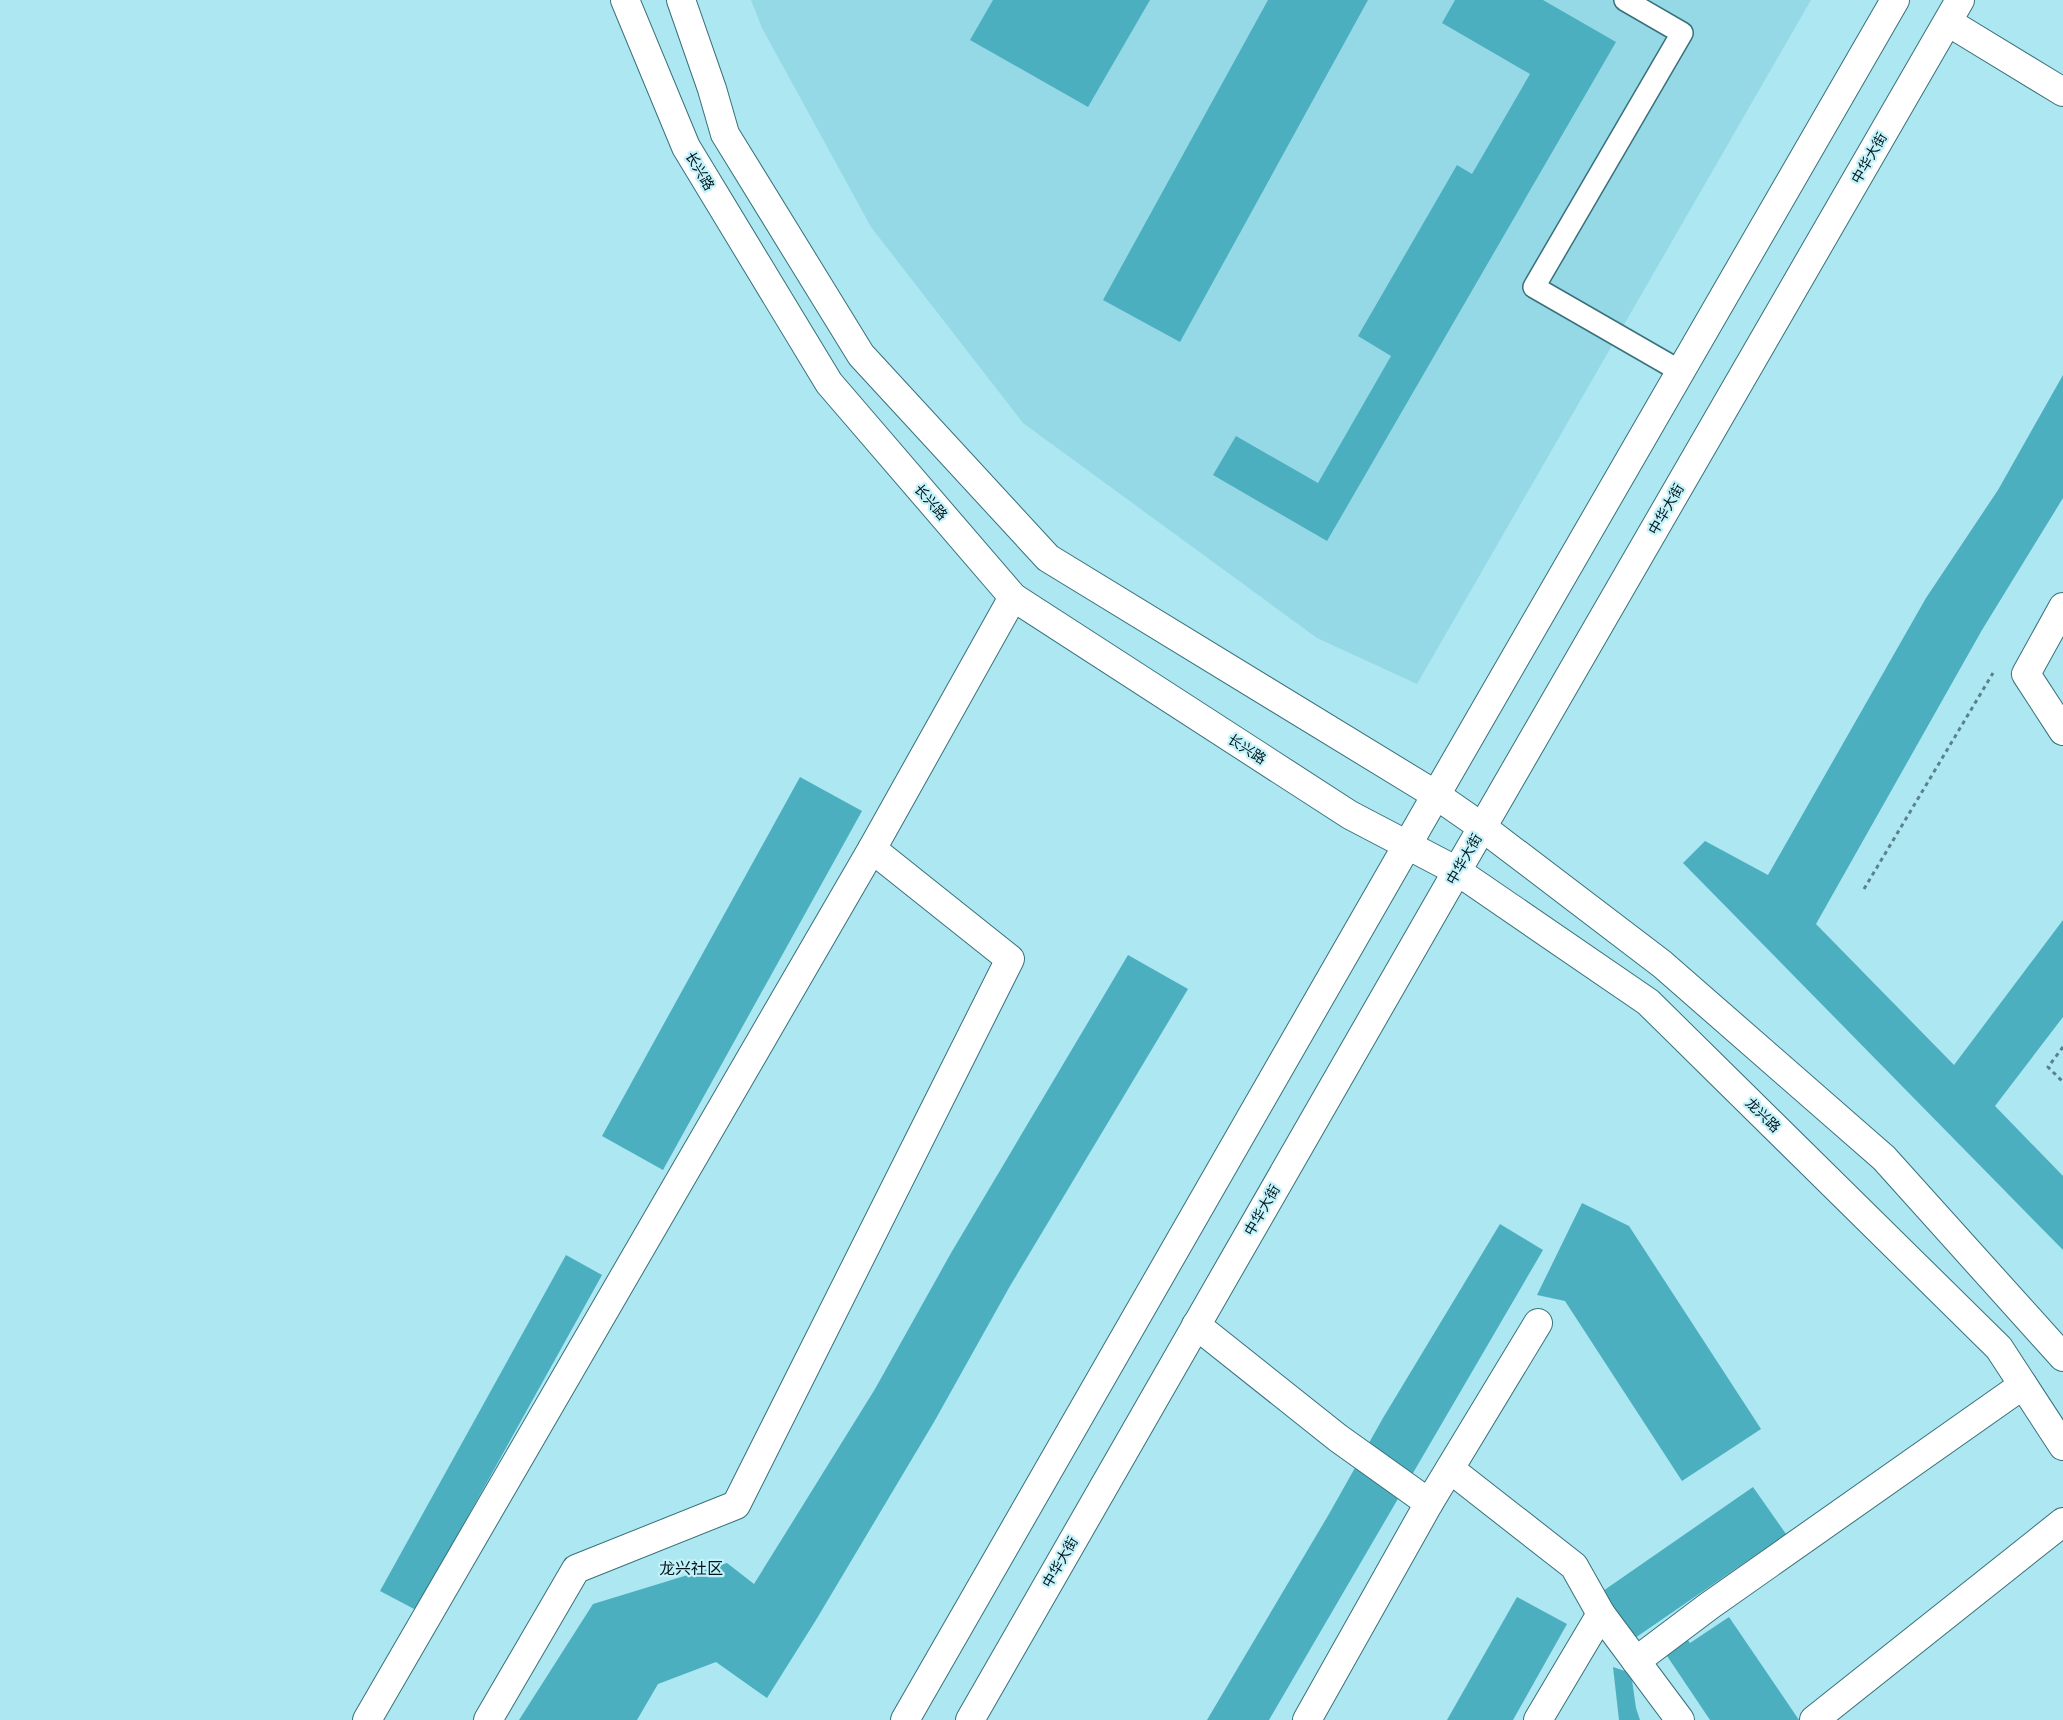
<svg xmlns="http://www.w3.org/2000/svg" width="2063" height="1720" font-family="Montserrat,'Noto Sans SC',sans-serif">
  <style>
    .built { fill: #96d9e6 }
    .building { fill: #4cafc0 }
    .lines { fill: none; stroke-linecap: round; stroke-linejoin: round }
    .service-casing { stroke: #38717b; stroke-width: 24 }
    .minor-casing { stroke: #38717b; stroke-width: 30 }
    .tertiary-casing { stroke: #38717b; stroke-width: 30 }
    .secondary-casing { stroke: #38717b; stroke-width: 30 }
    .path { stroke: #5a828a; stroke-width: 3; stroke-dasharray: 4 4; stroke-linecap: butt }
    .service { stroke: #fff; stroke-width: 21 }
    .minor { stroke: #fff; stroke-width: 28 }
    .tertiary { stroke: #fff; stroke-width: 28 }
    .secondary { stroke: #fff; stroke-width: 28 }
    .labels { text-anchor: middle; stroke-width: 4.5; stroke-linejoin: round; paint-order: stroke }
    .street-label { font-size: 14px; fill: #01161a; stroke: #c3f2fb }
    .quarter-label { font-size: 16px; fill: #01161a; stroke: #c3f2fb }
  </style>
  <rect width="100%" height="100%" fill="#ace7f2"/>
  <!-- built -->
  <path class="built" d="M751 0H1811L1417 684 1317 638 1023 423 871 227 762 28Z"/>
  <!-- building -->
  <g class="building">
    <path d="M993 0H1150L1088 107 970 40Z"/>
    <path d="M1268 0H1368L1180 342 1103 300Z"/>
    <path d="M1455 0H1543L1616 42 1327 541 1213 475 1236 436 1318 483 1391 356 1358 336 1457 165 1472 174 1530 74 1442 23Z"/>
    <path d="M2063 375V498L1982 630 1816 924 1954 1065 2063 920V1017L1995 1106 2063 1176V1250L1683 863 1705 841 1768 875 1926 598 1998 490Z"/>
    <path d="M800 777 862 811 663 1170 602 1136Z"/>
    <path d="M1128 955 1188 989 1010 1286 934 1422 816 1620 767 1698 716 1662 658 1684 637 1720H519L593 1604 727 1563 754 1584 875 1389 951 1253Z"/>
    <path d="M1582 1203 1629 1226 1761 1429 1682 1481 1565 1301 1537 1295Z"/>
    <path d="M1500 1224 1543 1250 1269 1720H1207L1329 1514 1383 1418Z"/>
    <path d="M566 1255 602 1275 416 1610 380 1591Z"/>
    <path d="M1753 1487 1786 1534 1635 1638 1603 1591Z"/>
    <path d="M1517 1597 1567 1624 1513 1720H1447Z"/>
    <path d="M1729 1617 1799 1720H1710L1653 1635 1674 1621 1690 1643Z"/>
    <path d="M1613 1667 1631 1673 1636 1708 1640 1720H1619Z"/>
  </g>
  <g class="lines">
    <defs>
      <path id="service" d="M1625 0 1682 33 1534 287 1680 371"/>
      <g id="minor">
        <path d="M1948 22 2063 92"/>
        <path d="M2063 607 2026 674 2063 731"/>
        <path d="M1196 1325 1338 1438 1429 1503"/>
        <path d="M1450 1469 1574 1566 1601 1614"/>
        <path d="M1636 1661 1709 1606 2023 1385"/>
        <path d="M367 1720 872 849 1013 597"/>
        <path d="M488 1720 576 1569 736 1505 1010 959 872 849"/>
        <path d="M1307 1720 1429 1503 1538 1323"/>
        <path d="M1538 1720 1601 1614 1680 1720"/>
        <path d="M1814 1720 2063 1522"/>
      </g>
      <g id="tertiary">
        <path d="M625 0 686 147 829 383 1013 597 1350 815 1457 871 1648 1002 1999 1348 2063 1446"/>
        <path d="M681 0 712 89 725 134 861 355 1048 558 1436 795 1482 827 1662 964 1884 1158 2063 1357"/>
      </g>
      <g id="secondary">
        <path d="M905 1720 1436 795 1895 0"/>
        <path d="M970 1720 1457 871 1960 0"/>
      </g>
    </defs>
    <!-- service casing -->
    <use href="#service" class="service-casing"/>
    <!-- minor casing -->
    <use href="#minor" class="minor-casing"/>
    <!-- tertiary casing -->
    <use href="#tertiary" class="tertiary-casing"/>
    <!-- secondary casing -->
    <use href="#secondary" class="secondary-casing"/>
    <!-- path -->
    <g class="path">
      <path d="M1864 889 1993 673"/>
      <path d="M2063 1047 2048 1067 2063 1082"/>
    </g>
    <!-- service -->
    <use href="#service" class="service"/>
    <!-- minor -->
    <use href="#minor" class="minor"/>
    <!-- tertiary -->
    <use href="#tertiary" class="tertiary"/>
    <!-- secondary -->
    <use href="#secondary" class="secondary"/>
  </g>
  <g class="labels">
    <!-- street labels -->
    <g class="street-label">
      <text transform="translate(1869 158) rotate(-60)" y="5">中华大街</text>
      <text transform="translate(700 171) rotate(59)" y="5">长兴路</text>
      <text transform="translate(931 502) rotate(49)" y="5">长兴路</text>
      <text transform="translate(1666 509) rotate(-60)" y="5">中华大街</text>
      <text transform="translate(1247 749) rotate(33)" y="5">长兴路</text>
      <text transform="translate(1464 859) rotate(-60)" y="5">中华大街</text>
      <text transform="translate(1763 1115) rotate(44)" y="5">龙兴路</text>
      <text transform="translate(1262 1210) rotate(-60)" y="5">中华大街</text>
      <text transform="translate(1060 1562) rotate(-60)" y="5">中华大街</text>
    </g>
    <!-- quarter labels -->
    <g class="quarter-label">
      <text x="691" y="1574">龙兴社区</text>
    </g>
  </g>
</svg>
